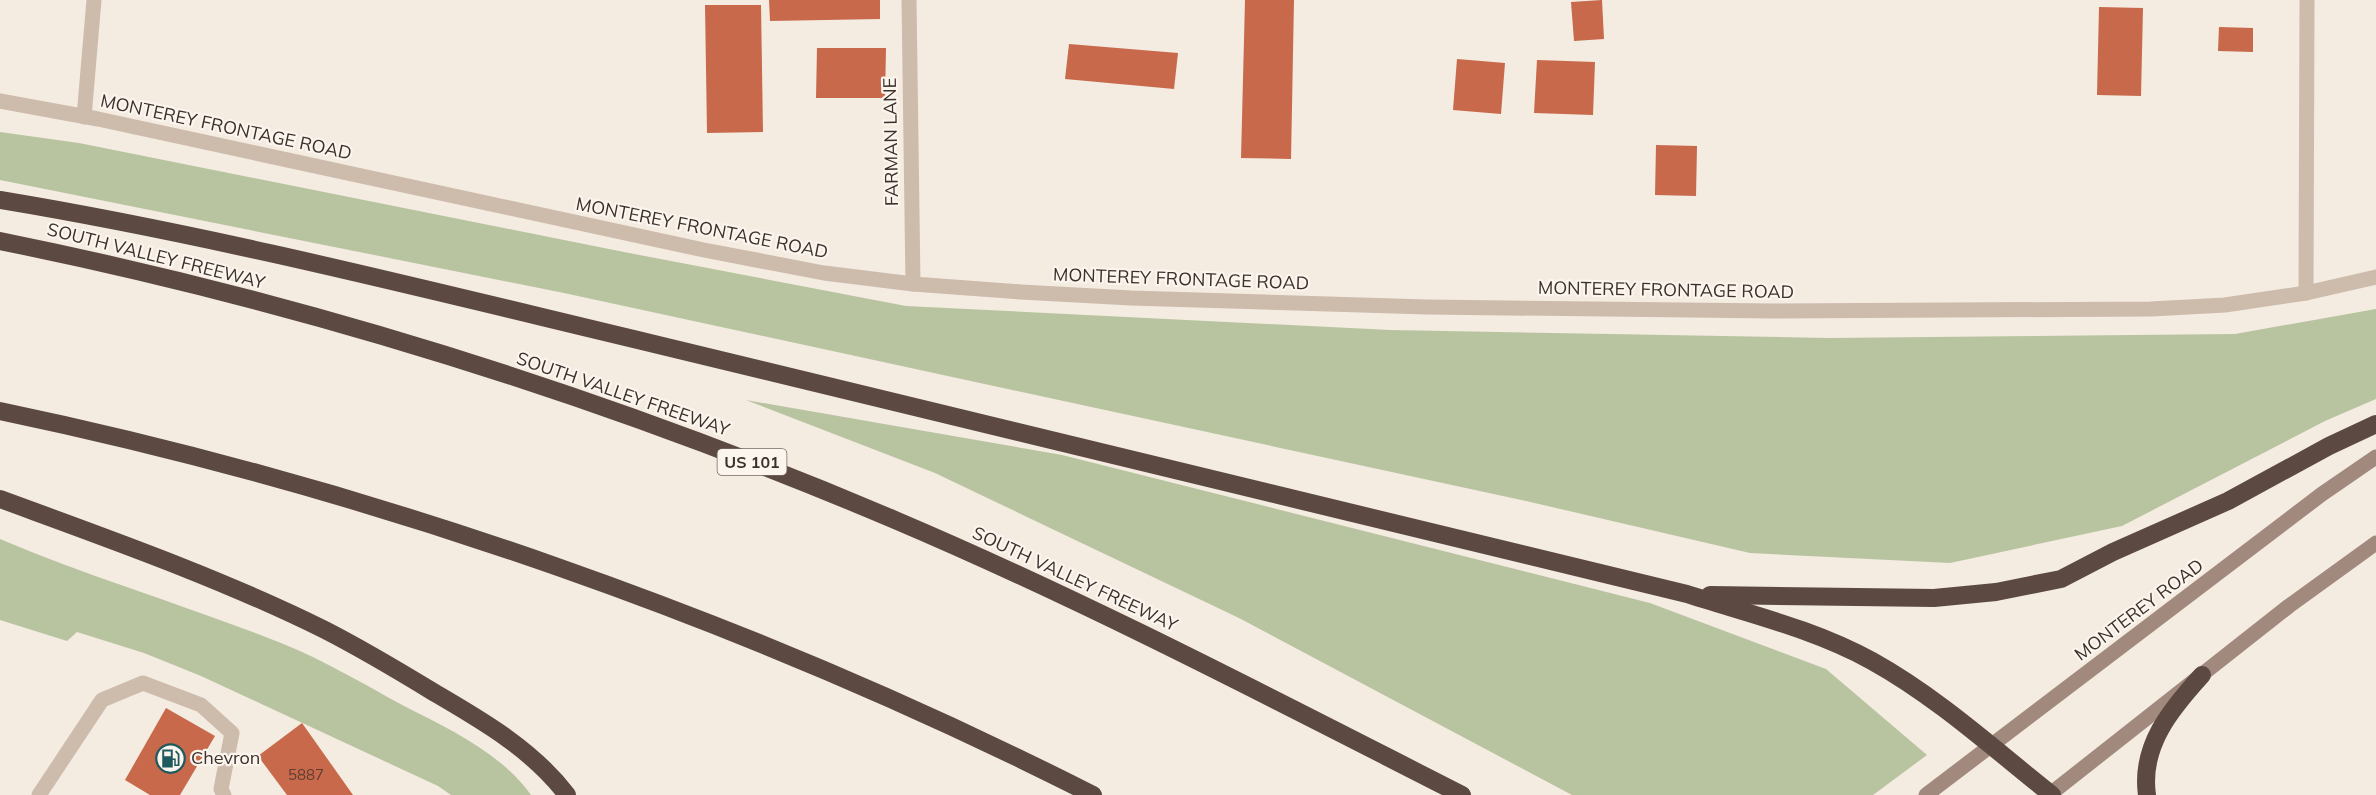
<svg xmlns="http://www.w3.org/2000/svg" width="2376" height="795" font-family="Mulish,sans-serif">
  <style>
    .green { fill: #b8c4a0 }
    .building { fill: #c8694b }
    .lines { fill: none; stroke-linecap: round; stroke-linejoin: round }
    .service { stroke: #cdbbac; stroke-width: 15 }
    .minor { stroke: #cdbbac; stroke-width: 15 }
    .secondary { stroke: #a18a7d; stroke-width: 15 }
    .motorway { stroke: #5c4a42; stroke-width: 18 }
    .labels { text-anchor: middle; stroke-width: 4.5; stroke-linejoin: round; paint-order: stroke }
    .number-label { font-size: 15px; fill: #5e3e33 }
    .shield { fill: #fbf5ee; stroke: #756b66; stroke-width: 1.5 }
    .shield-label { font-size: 16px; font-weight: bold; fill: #3b302b }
    .street-label { font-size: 18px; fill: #3b302b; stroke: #fbf5ee }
    .poi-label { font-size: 18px; fill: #3b302b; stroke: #fbf5ee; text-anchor: start }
  </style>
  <rect width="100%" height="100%" fill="#f4ebe1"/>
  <!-- green -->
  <g class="green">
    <path d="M0 132 79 143 624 252 906 306 1390 330 1830 338 2235 334 2376 309V399L2325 421 2122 526 1950 563 1750 553 1526 501 564 293 0 180Z"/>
    <path d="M746 400 1062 455 1650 603 1826 669 1927 755 1873 795H1572L1239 618 935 473Z"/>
    <path d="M0 539C92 578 188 606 281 643 324 660 365 685 406 707 451 730 501 753 531 795H451L438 786 201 676 144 653 77 632 67 641 0 620Z"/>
  </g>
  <!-- building -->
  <g class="building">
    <path d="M769 0H880V19L770 21Z"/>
    <path d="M1245 0H1294L1291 159 1241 158Z"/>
    <path d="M1602 0 1604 39 1574 41 1571 2Z"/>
    <path d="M705 5H761L763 132 707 133Z"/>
    <path d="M2099 7 2143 8 2141 96 2097 95Z"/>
    <path d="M2219 27 2253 28V52L2218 51Z"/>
    <path d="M1069 44 1178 53 1174 89 1065 79Z"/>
    <path d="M817 48H886L885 98H816Z"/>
    <path d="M1457 59 1505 63 1501 114 1453 110Z"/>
    <path d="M1537 60 1595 62 1593 115 1534 113Z"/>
    <path d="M1656 145 1697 146 1696 196 1655 195Z"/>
    <path d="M166 708 215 736 180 795H150L125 780Z"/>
    <path d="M302 723 353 795H287L258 756Z"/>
  </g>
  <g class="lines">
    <!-- service -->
    <g class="service">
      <path d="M84 117 94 0"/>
      <path d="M2306 293 2307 0"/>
      <path d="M39 795 102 700 143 683 201 705 232 733 221 789 224 795"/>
    </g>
    <!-- minor -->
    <g class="minor">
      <path d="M909 0 913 284"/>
      <path d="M0 101 98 119 704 250 824 273 913 284 1021 292 1131 298 1427 307 1772 311 2151 309 2225 305 2306 293 2376 277"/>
    </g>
    <!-- secondary -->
    <g class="secondary">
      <path d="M1926 795 2322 494 2376 457"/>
      <path d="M2049 795 2289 606 2376 543"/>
    </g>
    <!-- motorway -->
    <g class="motorway">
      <path d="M0 200C217 236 432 291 646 342 993 424 1340 509 1687 594 1749 614 1814 629 1872 661 1937 697 1994 749 2052 795"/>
      <path d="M0 241C306 303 608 398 895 520 1088 602 1275 700 1462 795"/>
      <path d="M0 411C374 489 752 622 1093 795"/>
      <path d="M0 499C109 539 220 578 325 630 362 649 399 671 435 693 483 721 533 750 567 795"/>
      <path d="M1710 595 1934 598 1996 592 2061 579 2113 552 2228 501 2329 446 2376 424"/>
      <path d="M2147 795C2140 746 2171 709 2202 675"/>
    </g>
  </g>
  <!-- icons -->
  <defs>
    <symbol id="fuel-ring" viewBox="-11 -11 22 22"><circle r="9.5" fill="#fbf5ee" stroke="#1f5a5e" stroke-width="1.5"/><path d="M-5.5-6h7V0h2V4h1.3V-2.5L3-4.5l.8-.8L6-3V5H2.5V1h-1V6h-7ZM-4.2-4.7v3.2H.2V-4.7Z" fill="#1f5a5e"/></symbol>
  </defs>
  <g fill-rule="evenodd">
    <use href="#fuel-ring" x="154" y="742" width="33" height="33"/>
  </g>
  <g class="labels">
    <!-- number labels -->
    <g class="number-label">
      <text x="306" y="780">5887</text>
    </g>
    <!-- shield labels -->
    <rect class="shield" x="717.5" y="449" width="69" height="26" rx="4.5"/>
    <g class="shield-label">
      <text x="752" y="468">US 101</text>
    </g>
    <!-- street labels -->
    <g class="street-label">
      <text transform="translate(226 127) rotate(12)" y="6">MONTEREY FRONTAGE ROAD</text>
      <text transform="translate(891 142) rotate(-91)" y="6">FARMAN LANE</text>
      <text transform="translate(702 228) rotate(11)" y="6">MONTEREY FRONTAGE ROAD</text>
      <text transform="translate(156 256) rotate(14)" y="6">SOUTH VALLEY FREEWAY</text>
      <text transform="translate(1181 279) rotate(2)" y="6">MONTEREY FRONTAGE ROAD</text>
      <text transform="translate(1666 290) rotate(1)" y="6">MONTEREY FRONTAGE ROAD</text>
      <text transform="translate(623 394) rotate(19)" y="6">SOUTH VALLEY FREEWAY</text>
      <text transform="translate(1075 579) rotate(25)" y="6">SOUTH VALLEY FREEWAY</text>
      <text transform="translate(2139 610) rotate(-37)" y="6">MONTEREY ROAD</text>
    </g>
    <!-- poi labels -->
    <g class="poi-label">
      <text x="191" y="764">Chevron</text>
    </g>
  </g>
</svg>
